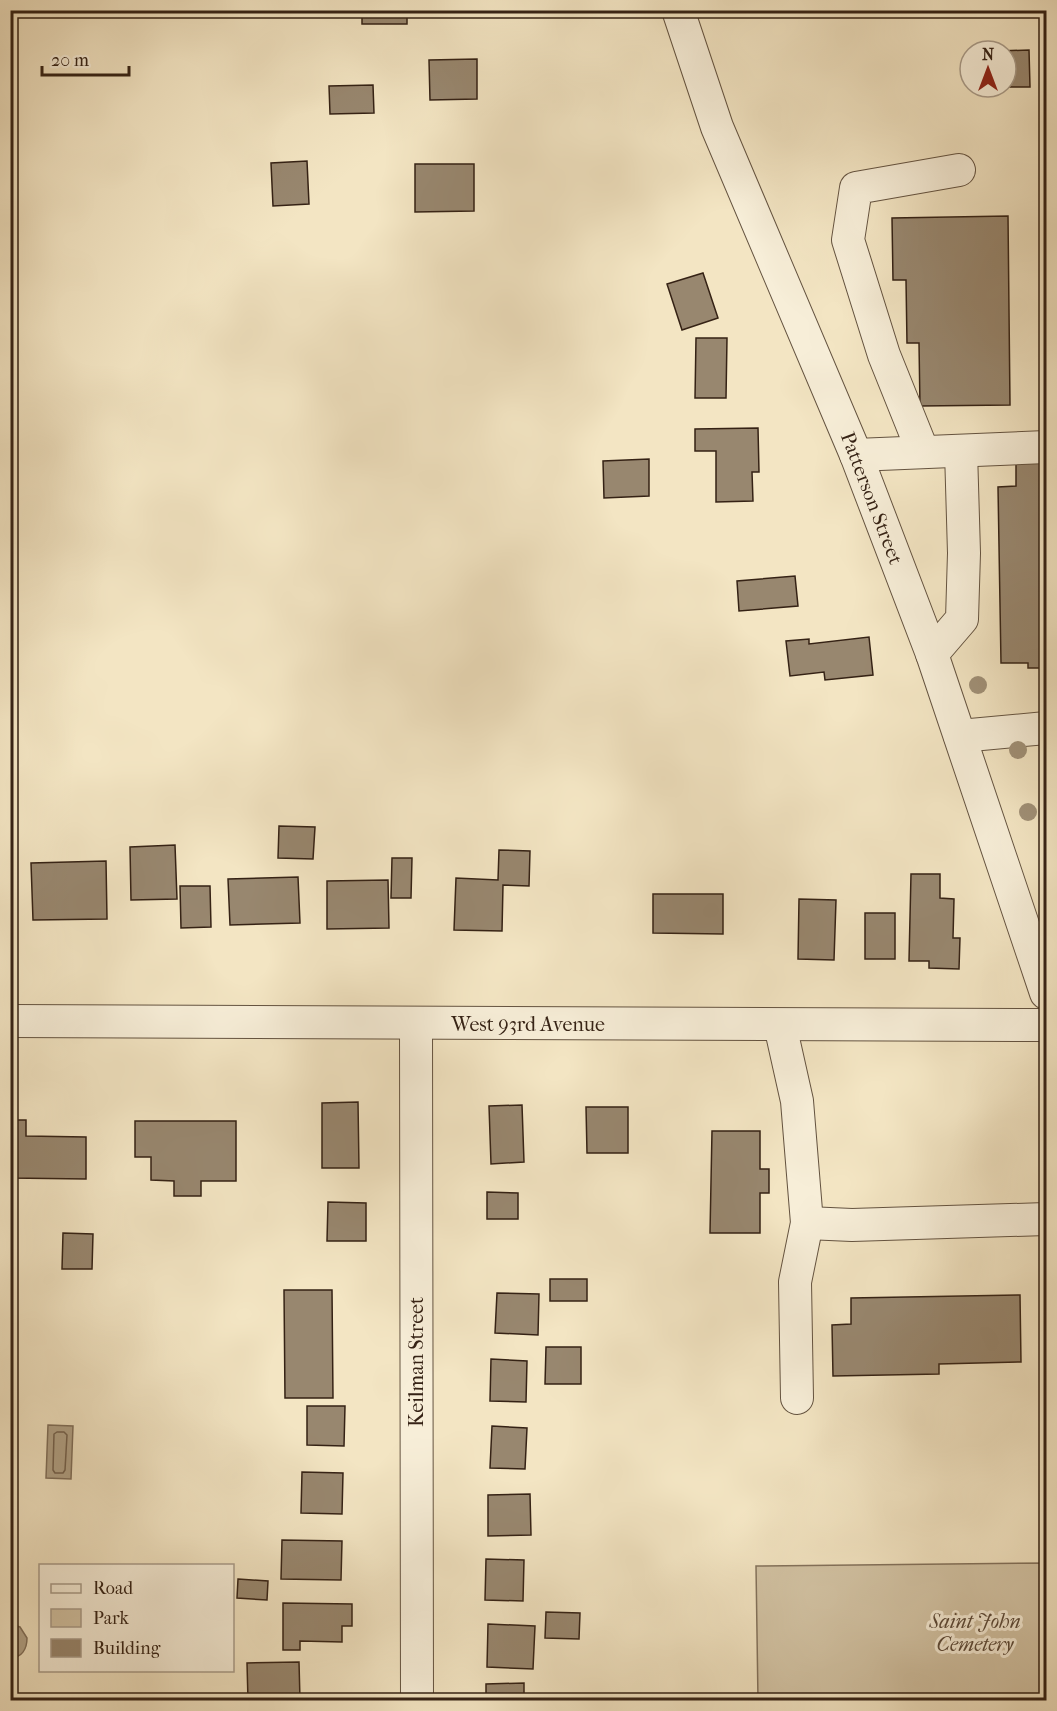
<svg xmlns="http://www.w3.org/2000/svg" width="1057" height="1711" font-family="'IM FELL French Canon',serif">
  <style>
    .green { fill: #d3c4a5; stroke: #84735d; stroke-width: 1.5 }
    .water { fill: #b2a388; stroke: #806f5a; stroke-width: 1.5 }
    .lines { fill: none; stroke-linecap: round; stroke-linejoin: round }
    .shore { stroke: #74624e; stroke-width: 1.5 }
    .building { fill: #98876f; stroke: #352215; stroke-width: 1.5 }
    .minor-casing { stroke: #645340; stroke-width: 34 }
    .minor { stroke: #f7eed8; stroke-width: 32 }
    .tree { fill: #a09077 }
    .labels { text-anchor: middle; stroke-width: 6; stroke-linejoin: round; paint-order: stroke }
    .street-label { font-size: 20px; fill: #352215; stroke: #f7eed8 }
    .park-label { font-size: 20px; font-style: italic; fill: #5c4a39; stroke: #f7eed8 }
  </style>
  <rect width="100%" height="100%" fill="#f3e5c3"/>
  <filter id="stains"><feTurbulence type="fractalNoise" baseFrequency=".00333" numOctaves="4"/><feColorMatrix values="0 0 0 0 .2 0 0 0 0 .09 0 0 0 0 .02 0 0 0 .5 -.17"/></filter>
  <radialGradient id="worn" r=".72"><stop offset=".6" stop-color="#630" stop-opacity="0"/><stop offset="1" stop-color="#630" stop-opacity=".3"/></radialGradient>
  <!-- green -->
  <path class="green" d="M1046 1563V1700H758L756 1566Z"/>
  <!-- water -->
  <g class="water">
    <path d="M48 1425 73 1426 71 1479 46 1478Z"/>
    <path d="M10 1624 20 1627 27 1638C27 1649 22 1657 11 1658Z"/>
  </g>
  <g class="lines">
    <!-- shore -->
    <path class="shore" d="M57 1432H64L67 1435 65 1470 63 1473H55L53 1470 54 1434Z"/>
  </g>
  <!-- building -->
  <g class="building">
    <rect x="362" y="10" width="45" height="14"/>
    <path d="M1029 50 1030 87H999H1006V51H998Z"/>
    <path d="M477 59V99L430 100 429 60Z"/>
    <path d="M373 85 374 113 330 114 329 86Z"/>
    <path d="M307 161 309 204 273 206 271 163Z"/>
    <path d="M415 164H474V211L415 212Z"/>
    <path d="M1008 216 1010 405 920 406 919 343H907L906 280H893L892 218Z"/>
    <path d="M703 273 718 318 682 330 667 284Z"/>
    <path d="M696 338H727L726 398H695Z"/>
    <path d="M758 428 759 472H752L753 501 716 502V451H695V429Z"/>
    <path d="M649 459V496L604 498 603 461Z"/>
    <path d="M1016 462H1046V668H1028V663H1001L998 487 1016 486Z"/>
    <path d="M795 576 798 606 739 611 737 581Z"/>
    <path d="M869 637 873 675 825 680 824 672 790 676 786 641 809 639V644Z"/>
    <path d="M279 826 315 827 313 859 278 858Z"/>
    <path d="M175 845 177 899 131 900 130 847Z"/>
    <path d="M499 850 530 851 529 886 503 885 502 931 454 930 456 878 498 880Z"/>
    <path d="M392 858H412L411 898H391Z"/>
    <path d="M106 861 107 919 33 920 31 863Z"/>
    <path d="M911 874H940V898L954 899 953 938H960L959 969 929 968V961H909Z"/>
    <path d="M298 877 300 923 230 925 228 879Z"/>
    <path d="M388 880 389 928 327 929V881Z"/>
    <path d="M180 886H210L211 927 181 928Z"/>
    <path d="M653 894H723V934L653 933Z"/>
    <path d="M799 899 836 900 834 960 798 959Z"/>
    <rect x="865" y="913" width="30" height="46"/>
    <path d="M358 1102 359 1168H322V1103Z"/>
    <path d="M522 1105 524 1162 491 1164 489 1106Z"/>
    <path d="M586 1107H628V1153H587Z"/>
    <path d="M10 1120H26V1136L86 1137V1179L10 1178Z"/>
    <path d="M135 1121H236V1181H201V1196H174V1181L151 1180V1157H135Z"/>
    <path d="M712 1131H760V1169H769V1193H760V1233H710Z"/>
    <path d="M487 1192 518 1193V1219H487Z"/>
    <path d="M328 1202 366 1203V1241H327Z"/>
    <path d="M63 1233 93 1234 92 1269H62Z"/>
    <rect x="550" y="1279" width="37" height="22"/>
    <path d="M284 1290H332L333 1398H285Z"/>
    <path d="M497 1293 539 1294 538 1335 495 1333Z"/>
    <path d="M1020 1295 1021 1362 939 1364V1374L833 1376 832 1325 851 1324V1298Z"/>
    <path d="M546 1347H581V1384H545Z"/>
    <path d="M491 1359 527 1361 526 1402 490 1401Z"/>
    <path d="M307 1406H345L344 1446 307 1445Z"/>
    <path d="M492 1426 527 1428 525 1469 490 1468Z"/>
    <path d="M302 1472 343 1473 342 1514 301 1513Z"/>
    <path d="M530 1494 531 1535 488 1536V1495Z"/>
    <path d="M282 1540 342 1541 341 1580 281 1579Z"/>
    <path d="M486 1559 524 1560 523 1601 485 1600Z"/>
    <path d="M238 1579 268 1581 267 1600 237 1598Z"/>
    <path d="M283 1603 352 1604V1626H342V1642L300 1641V1650H283Z"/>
    <path d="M546 1612 580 1613 579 1639 545 1638Z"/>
    <path d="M488 1624 535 1626 533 1669 487 1667Z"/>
    <path d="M299 1662 300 1700H248L247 1663Z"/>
    <path d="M524 1683V1696H536V1700H486V1684Z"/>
  </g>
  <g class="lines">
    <defs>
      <g id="minor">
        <path d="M678 10 717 127 856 455 932 654 1046 993"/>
        <path d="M923 452 884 355 848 240 856 188 959 170"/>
        <path d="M856 455 1046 447"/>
        <path d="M932 654 962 619 964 553 961 451"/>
        <path d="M960 736 1046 728"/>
        <path d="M10 1021 1046 1025"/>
        <path d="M416 1024 417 1700"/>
        <path d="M780 1025 797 1101 807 1223 795 1282 797 1398"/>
        <path d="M807 1223 852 1225 1046 1219"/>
      </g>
    </defs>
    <!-- minor casing -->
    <use href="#minor" class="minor-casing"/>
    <!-- minor -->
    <use href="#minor" class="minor"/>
  </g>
  <!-- trees -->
  <g class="tree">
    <circle cx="978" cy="685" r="9"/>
    <circle cx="1018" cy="750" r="9"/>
    <circle cx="1028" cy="812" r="9"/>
  </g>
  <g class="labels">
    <!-- street labels -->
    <g class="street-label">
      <text transform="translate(872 498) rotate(69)" y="7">Patterson Street</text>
      <text x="528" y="1031">West 93rd Avenue</text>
      <text transform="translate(416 1362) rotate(-90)" y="7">Keilman Street</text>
    </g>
    <!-- park labels -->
    <g class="park-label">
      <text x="975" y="1628">Saint John<tspan x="975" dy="23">Cemetery</tspan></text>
    </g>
  </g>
  <!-- margin -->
  <rect width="1057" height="1711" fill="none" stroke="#f3e5c3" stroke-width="36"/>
  <rect x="12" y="12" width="1033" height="1687" fill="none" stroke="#352215" stroke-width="3"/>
  <rect x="18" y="18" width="1021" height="1675" fill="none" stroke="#352215" stroke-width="1.5"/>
  <!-- legend -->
  <rect x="39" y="1564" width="195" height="108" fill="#f7eed8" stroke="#a99c8a" stroke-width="1.5"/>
  <rect x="51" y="1584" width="30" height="9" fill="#f7eed8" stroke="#a99c8a" stroke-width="1.5"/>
  <text x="93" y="1594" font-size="18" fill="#352215">Road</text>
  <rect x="51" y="1609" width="30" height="18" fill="#d3c4a5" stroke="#a99c8a" stroke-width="1.5"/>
  <text x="93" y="1624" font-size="18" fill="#352215">Park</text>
  <rect x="51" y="1639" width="30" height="18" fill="#98876f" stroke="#a99c8a" stroke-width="1.5"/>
  <text x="93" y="1654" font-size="18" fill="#352215">Building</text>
  <!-- north arrow -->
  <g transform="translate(988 69)"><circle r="28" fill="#f7eed8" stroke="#a99c8a" stroke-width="1.5"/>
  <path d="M0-4.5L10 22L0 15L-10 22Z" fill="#8f2418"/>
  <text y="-9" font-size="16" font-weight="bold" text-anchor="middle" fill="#352215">N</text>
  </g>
  <!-- scale -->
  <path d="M42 66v9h87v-9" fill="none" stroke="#352215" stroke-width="3"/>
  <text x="51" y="66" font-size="18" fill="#352215" stroke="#f7eed8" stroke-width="4.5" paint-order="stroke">20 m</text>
  <rect width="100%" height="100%" filter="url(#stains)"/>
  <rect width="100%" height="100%" fill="url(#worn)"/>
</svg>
